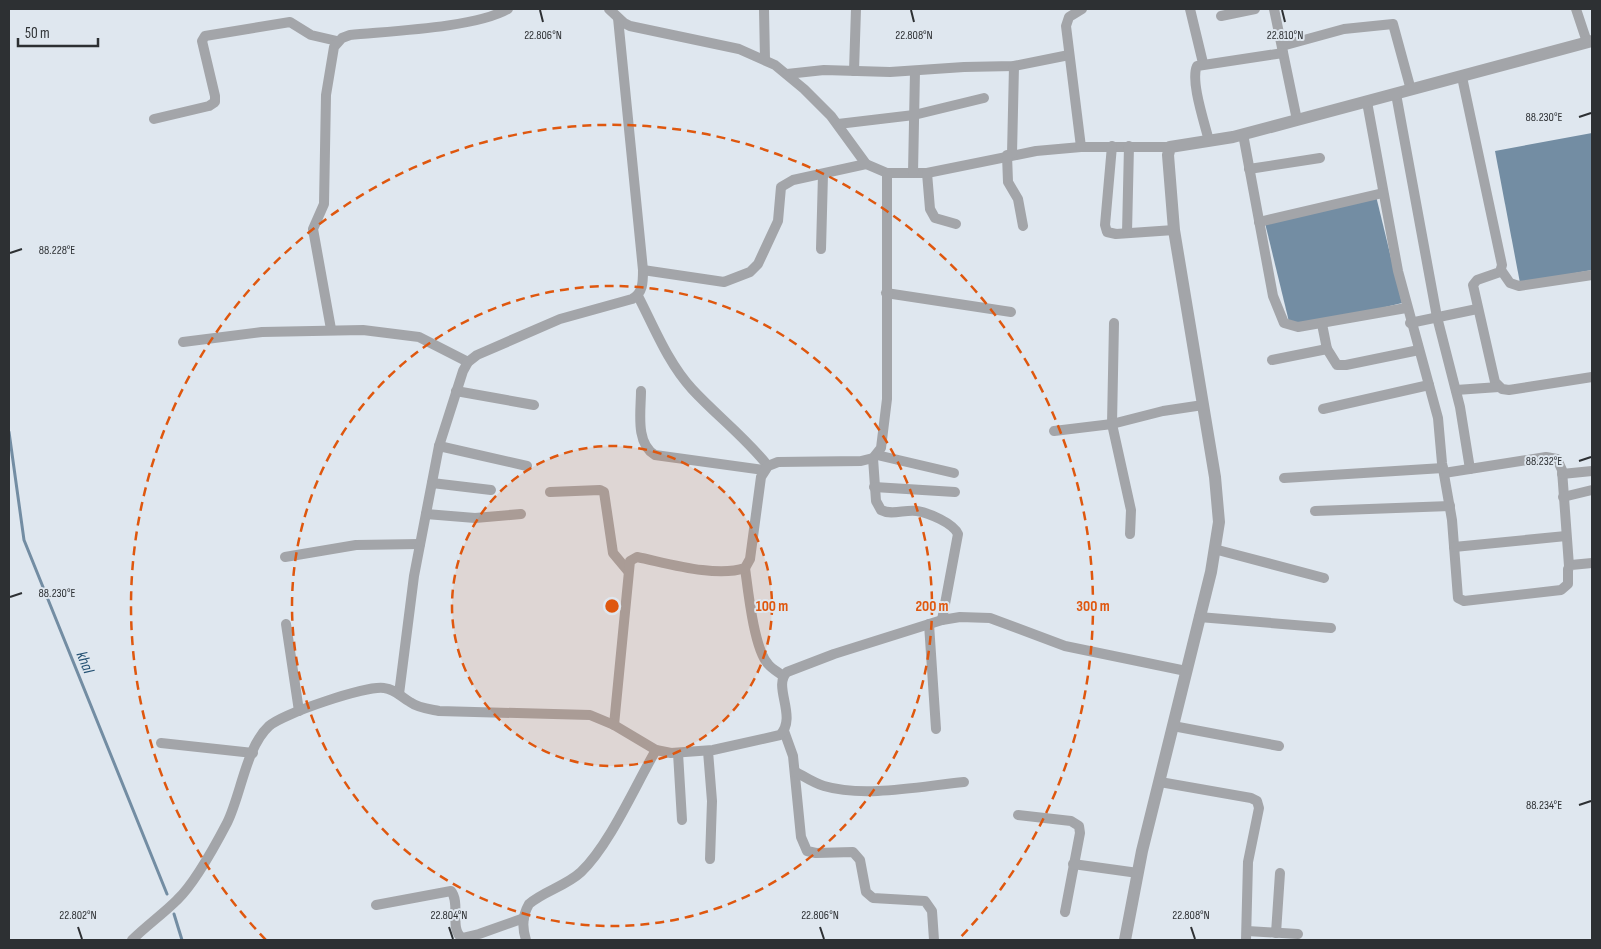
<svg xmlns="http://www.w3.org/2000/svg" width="1601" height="949" font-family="'Sofia Sans Condensed',sans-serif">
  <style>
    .water { fill: #738da3 }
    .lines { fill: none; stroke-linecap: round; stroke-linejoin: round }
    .stream { stroke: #738da3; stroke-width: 3 }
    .minor { stroke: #a3a5a9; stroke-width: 10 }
    .tertiary { stroke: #a3a5a9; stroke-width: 12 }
    .ticks { fill: none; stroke: #2d3033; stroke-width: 2 }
    .ring { fill: none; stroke: #df570e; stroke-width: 2.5; stroke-dasharray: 9 6 }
    .labels { text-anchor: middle; stroke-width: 4; stroke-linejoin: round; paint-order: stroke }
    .water-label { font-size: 16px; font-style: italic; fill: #245173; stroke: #dfe7ef }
    .ticks-label { font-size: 12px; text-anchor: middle; fill: #2d3033; stroke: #dfe7ef; stroke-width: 4; stroke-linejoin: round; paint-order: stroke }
    .centre { fill: #df570e; stroke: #dfe7ef; stroke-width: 2.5 }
    .ring-label { font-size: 15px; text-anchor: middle; font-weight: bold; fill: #df570e; stroke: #dfe7ef; stroke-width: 4; stroke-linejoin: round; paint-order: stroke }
  </style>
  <rect width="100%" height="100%" fill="#dfe7ef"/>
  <!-- water -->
  <g class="water">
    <path d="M1592 133V270L1520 283 1495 151Z"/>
    <path d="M1376 196 1402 303 1291 330 1265 223Z"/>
  </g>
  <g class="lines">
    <!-- stream -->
    <g class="stream">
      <path d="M9 432 24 540 167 894"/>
      <path d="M174 914 182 940"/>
    </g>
    <!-- minor -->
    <g class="minor">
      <path d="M609 9 624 23 630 26 739 49 775 65 804 89 831 116 866 164 887 173H927L1036 151 1081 147H1170"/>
      <path d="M764 9 765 60"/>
      <path d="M1190 9 1203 63"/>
      <path d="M1274 9 1297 120"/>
      <path d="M1576 9 1587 42"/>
      <path d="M1221 16 1255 9"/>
      <path d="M1282 46 1344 29 1393 24 1411 90"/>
      <path d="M854 71 856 9"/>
      <path d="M787 74 824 70 890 72 964 67 1014 66 1069 55"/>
      <path d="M1462 77 1502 265 1500 272 1477 280 1473 285 1495 382 1502 389 1509 390 1592 377"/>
      <path d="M1396 94 1437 317 1460 407 1470 469"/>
      <path d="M1367 102 1398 271 1438 418 1442 463 1452 520 1458 598 1464 601 1561 590 1568 584V569L1571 565 1592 563"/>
      <path d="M154 119 209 106 215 102V96L202 41 205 36 290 22 311 35 337 41"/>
      <path d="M838 124 914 115 984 98"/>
      <path d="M1243 134 1273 296 1284 323 1298 327 1406 308"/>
      <path d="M1209 141C1205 124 1190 81 1197 66L1283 53"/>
      <path d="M1112 146 1105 225 1107 232 1116 234 1174 230"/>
      <path d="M1081 147 1066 26 1069 17 1082 9"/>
      <path d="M1012 154 1014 66"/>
      <path d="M1007 155 1008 182 1018 199 1023 226"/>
      <path d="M1249 169 1320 158"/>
      <path d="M913 173 915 71"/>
      <path d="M927 173 930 209 935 218 956 224"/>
      <path d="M1259 222 1383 193"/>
      <path d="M1127 233 1129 146"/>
      <path d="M821 249 823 174"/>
      <path d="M643 270 724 282 750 272 758 264 778 221 781 187 793 180 866 164"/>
      <path d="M1501 270 1510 283 1519 286 1592 275"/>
      <path d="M886 293 1011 312"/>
      <path d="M638 296C654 327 668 363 692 389 717 416 745 437 768 466"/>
      <path d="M1114 323 1112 424 1131 510 1130 534"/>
      <path d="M1410 323 1477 309"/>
      <path d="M1322 324 1327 349 1337 365H1346L1419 350"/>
      <path d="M331 329 313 229 324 204 326 95 334 47 342 38 350 35C390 31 475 28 508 9"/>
      <path d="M183 342 262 332 363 330 419 337 468 362"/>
      <path d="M1272 360 1327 349"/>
      <path d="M1456 390 1499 387"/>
      <path d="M456 391 534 405"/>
      <path d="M641 391C641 411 635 443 655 455L764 470"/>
      <path d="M1323 409 1429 385"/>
      <path d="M1054 431 1112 424 1163 411 1203 405"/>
      <path d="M439 446 527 466"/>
      <path d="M877 455 954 473"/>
      <path d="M873 458 876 501 881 510C892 516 905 509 917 511 929 513 953 523 958 534L942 620"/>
      <path d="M1444 473 1546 457 1557 459 1562 470 1569 566"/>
      <path d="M1562 474 1592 471"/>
      <path d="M1284 478 1443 468"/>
      <path d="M432 483 491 490"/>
      <path d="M874 487 955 492"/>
      <path d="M550 492 600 490 604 492 613 553 628 571"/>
      <path d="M1563 497 1592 490"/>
      <path d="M1315 511 1450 506"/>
      <path d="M426 514 475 518 521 514"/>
      <path d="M1454 547 1566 536"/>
      <path d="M1214 549 1324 578"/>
      <path d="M285 557 356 545 420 544"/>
      <path d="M745 568C748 590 754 649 768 664 772 669 778 672 783 676"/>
      <path d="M1199 617 1331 628"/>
      <path d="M286 624 299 711"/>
      <path d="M929 624 936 729"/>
      <path d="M399 694 414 576 439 446 463 371 468 362 477 355 560 319 632 299C643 293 643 283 643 270L618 18"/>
      <path d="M614 725 630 561 637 557C667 563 716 578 745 568L750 559 761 477 768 466 778 462 861 461 873 458 881 448 887 399V173"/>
      <path d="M1173 726 1279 746"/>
      <path d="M784 731 793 756 801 837 807 851 816 853 853 852 860 860 866 892 873 898 925 901 932 911 934 940"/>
      <path d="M161 743 253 753"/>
      <path d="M708 751 712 801 710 859"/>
      <path d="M678 753 682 820"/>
      <path d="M796 772C805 777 814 783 824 786 865 798 922 786 964 782"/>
      <path d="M1160 782 1251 798 1257 801 1259 808 1248 862 1246 940"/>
      <path d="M1018 815 1071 821 1079 826 1080 833 1065 912"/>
      <path d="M1073 864 1138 873"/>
      <path d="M376 905 451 891C461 903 449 929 462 938L479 934 524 918"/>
      <path d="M1247 931 1298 934"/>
      <path d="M1276 933 1280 873"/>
      <path d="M132 940C146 926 163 914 177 900 194 884 216 844 227 823 241 795 246 747 269 726 282 714 367 685 384 688 395 689 401 697 410 702 418 708 429 709 439 711L590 715 614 725 656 750 671 753 713 750 780 735C798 717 772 686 787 672L834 654 942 620 960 617 990 618 1065 646 1186 671"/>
      <path d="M526 940C522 928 522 916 529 904 544 891 566 886 581 872 610 844 635 786 656 750"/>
    </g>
    <!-- tertiary -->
    <path class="tertiary" d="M1125 940 1142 851 1211 572 1219 522 1215 477 1174 230 1168 155 1170 147 1233 137 1297 120 1592 41"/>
  </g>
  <!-- ticks -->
  <path class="ticks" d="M540 10 543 22M911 10 914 22M1282 10 1285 22M1579 117 1591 113M10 253 22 249M1579 461 1591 457M10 597 22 593M1579 805 1591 801M78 927 82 939M449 927 453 939M820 927 824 939M1191 927 1195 939"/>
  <!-- distance rings -->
  <circle cx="612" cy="606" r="160" fill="#df570e" fill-opacity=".12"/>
  <g class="ring">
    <circle cx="612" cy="606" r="160"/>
    <circle cx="612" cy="606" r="320"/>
    <path d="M266 940A481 481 0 1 1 958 940"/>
  </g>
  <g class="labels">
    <!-- water labels -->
    <g class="water-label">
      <text transform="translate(86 662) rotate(68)" y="6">khal</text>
    </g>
  </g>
  <g class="ticks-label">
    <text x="543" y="39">22.806°N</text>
    <text x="914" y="39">22.808°N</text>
    <text x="1285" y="39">22.810°N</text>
    <text x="1544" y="121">88.230°E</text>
    <text x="57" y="254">88.228°E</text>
    <text x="1544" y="465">88.232°E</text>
    <text x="57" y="597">88.230°E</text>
    <text x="1544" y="809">88.234°E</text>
    <text x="78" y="919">22.802°N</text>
    <text x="449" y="919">22.804°N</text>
    <text x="820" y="919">22.806°N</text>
    <text x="1191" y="919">22.808°N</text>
  </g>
  <circle cx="612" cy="606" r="8" class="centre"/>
  <g class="ring-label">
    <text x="772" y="611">100 m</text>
    <text x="932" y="611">200 m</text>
    <text x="1093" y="611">300 m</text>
  </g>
  <!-- border -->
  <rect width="1601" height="949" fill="none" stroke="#2d3033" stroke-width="20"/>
  <!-- scale -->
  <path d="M18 38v8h80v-8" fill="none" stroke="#2d3033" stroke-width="2.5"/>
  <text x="25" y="38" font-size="15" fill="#2d3033" stroke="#dfe7ef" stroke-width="4" paint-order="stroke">50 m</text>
</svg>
